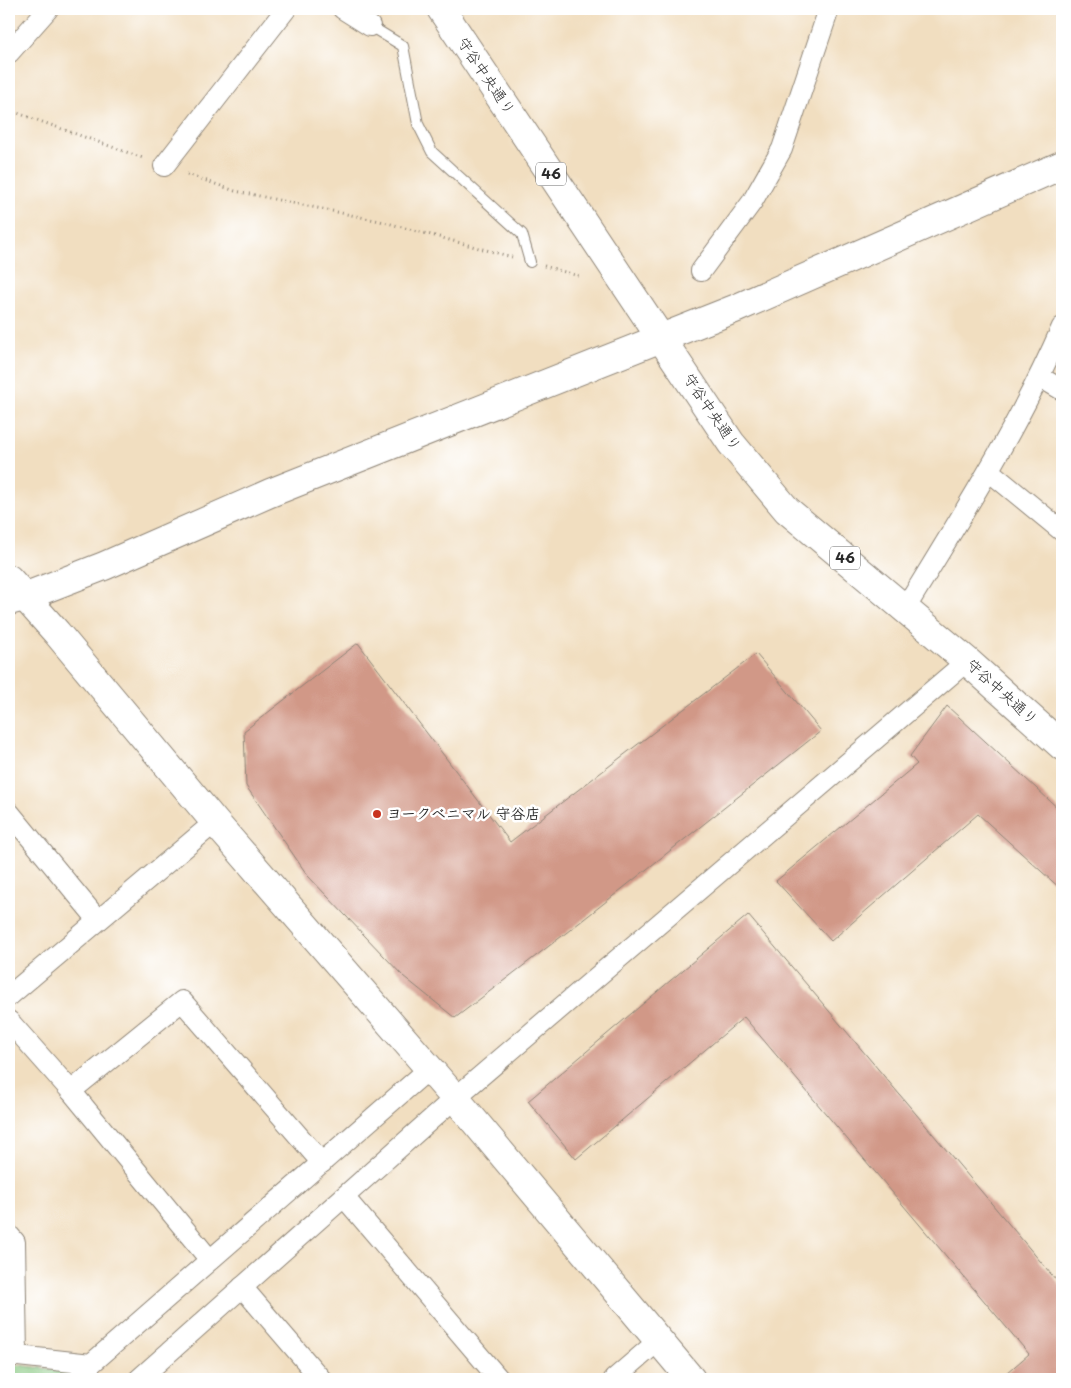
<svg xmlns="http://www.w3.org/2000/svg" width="1071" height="1388" font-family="'Playpen Sans','Klee One',sans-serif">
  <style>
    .green { fill: #86c780; stroke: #587956 }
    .building { fill: #d19887 }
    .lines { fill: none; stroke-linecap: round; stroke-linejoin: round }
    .lane-casing { stroke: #8e8476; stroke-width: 12 }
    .street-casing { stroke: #8e8476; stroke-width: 22 }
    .secondary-casing { stroke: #8e8476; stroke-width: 30 }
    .primary-casing { stroke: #8e8476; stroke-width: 30 }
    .path { stroke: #8e8476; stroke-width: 3; stroke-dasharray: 1 4; stroke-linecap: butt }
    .lane { stroke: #fff; stroke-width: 10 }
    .street { stroke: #fff; stroke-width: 20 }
    .secondary { stroke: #fff; stroke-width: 28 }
    .primary { stroke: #fff; stroke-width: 28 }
    .poi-dot { fill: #c8321e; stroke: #fff; stroke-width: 2 }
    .labels { text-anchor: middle; stroke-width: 5; stroke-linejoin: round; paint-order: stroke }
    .shield { fill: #fff; stroke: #6b6b6b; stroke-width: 1 }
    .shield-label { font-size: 14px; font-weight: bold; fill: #2b2b2b }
    .street-label { font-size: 15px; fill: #2b2b2b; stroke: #fff }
    .poi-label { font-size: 15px; font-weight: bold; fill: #2b2b2b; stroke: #fff; text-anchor: start }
  </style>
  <rect width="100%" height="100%" fill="#fff"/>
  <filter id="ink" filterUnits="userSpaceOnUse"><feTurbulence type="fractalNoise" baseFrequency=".02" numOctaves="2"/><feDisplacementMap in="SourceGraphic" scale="10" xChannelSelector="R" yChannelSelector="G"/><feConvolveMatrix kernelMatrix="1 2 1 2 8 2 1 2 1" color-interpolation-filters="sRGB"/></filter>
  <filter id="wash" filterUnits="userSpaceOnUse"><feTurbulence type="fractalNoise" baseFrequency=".0096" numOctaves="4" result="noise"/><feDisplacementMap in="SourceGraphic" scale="20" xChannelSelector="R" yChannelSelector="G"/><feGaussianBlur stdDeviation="1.12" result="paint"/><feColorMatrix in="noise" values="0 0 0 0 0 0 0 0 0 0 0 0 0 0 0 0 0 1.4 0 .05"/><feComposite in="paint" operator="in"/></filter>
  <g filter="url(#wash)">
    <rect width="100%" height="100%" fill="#f1dec0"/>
    <!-- green -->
    <path class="green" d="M9 1364 93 1374 98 1379H9Z"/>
    <g id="blocks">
      <!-- building -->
      <g class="building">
        <path d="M358 643 510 842 756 654 821 731 579 923 455 1018 403 976 308 876 246 786 244 731Z"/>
        <path d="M947 706 1062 812V890L978 814 831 941 776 881 917 764 910 756Z"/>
        <path d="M748 915 1062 1287V1379H1000L1029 1354 744 1017 576 1159 528 1101Z"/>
      </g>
    </g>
  </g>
  <g filter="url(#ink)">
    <use href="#blocks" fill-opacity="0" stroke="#8e8476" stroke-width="1"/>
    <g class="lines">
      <defs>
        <path id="lane" d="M370 26 403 46 418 124 432 152 522 234 530 262"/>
        <g id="street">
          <path d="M343 9 370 26"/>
          <path d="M9 53 48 9"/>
          <path d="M164 166 286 9"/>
          <path d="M701 271 752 202 782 149 829 9"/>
          <path d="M1040 377 1062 390"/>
          <path d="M989 471 1062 531"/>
          <path d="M905 609C961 517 1019 426 1062 327"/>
          <path d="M9 812 98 920"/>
          <path d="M9 996 215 822"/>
          <path d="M9 1021 71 1091 210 1260"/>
          <path d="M71 1091 182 1001 322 1163"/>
          <path d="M344 1197 499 1379"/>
          <path d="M9 1235 15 1242 17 1356"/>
          <path d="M242 1287 321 1379"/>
          <path d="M9 1355 91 1364 430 1068"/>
          <path d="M139 1379 455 1098 967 661"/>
          <path d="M614 1379 658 1341"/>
        </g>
        <g id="secondary">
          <path d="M9 579 57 633 215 822 455 1098 691 1379"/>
          <path d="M9 601 24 597 104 566 270 493 737 308 1062 165"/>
        </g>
        <path id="primary" d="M441 9 731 443 787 510 967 661 1062 746"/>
      </defs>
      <!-- lane casing -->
      <use href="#lane" class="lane-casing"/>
      <!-- street casing -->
      <use href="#street" class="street-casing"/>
      <!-- secondary casing -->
      <use href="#secondary" class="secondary-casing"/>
      <!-- primary casing -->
      <use href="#primary" class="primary-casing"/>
      <!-- path -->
      <g class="path">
        <path d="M9 110 143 158"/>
        <path d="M187 174 235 191 380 221 512 257"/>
        <path d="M544 266 582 277"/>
      </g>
      <!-- lane -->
      <use href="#lane" class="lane"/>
      <!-- street -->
      <use href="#street" class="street"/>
      <!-- secondary -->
      <use href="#secondary" class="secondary"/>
      <!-- primary -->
      <use href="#primary" class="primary"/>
    </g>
  </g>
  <!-- markers -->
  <circle class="poi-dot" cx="377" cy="814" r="5"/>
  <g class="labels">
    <!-- shield labels -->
    <g class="shield">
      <rect x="536" y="162.5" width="30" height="23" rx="4"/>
      <rect x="830" y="546.5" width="30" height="23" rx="4"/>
    </g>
    <g class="shield-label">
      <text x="551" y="179">46</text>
      <text x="845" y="563">46</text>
    </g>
    <!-- street labels -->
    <g class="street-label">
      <text transform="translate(486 76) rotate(56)" y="5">守谷中央通り</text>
      <text transform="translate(712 412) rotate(56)" y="5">守谷中央通り</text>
      <text transform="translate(1002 692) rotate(42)" y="5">守谷中央通り</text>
    </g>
    <!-- poi labels -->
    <g class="poi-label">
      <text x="387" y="819">ヨークベニマル 守谷店</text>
    </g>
  </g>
  <!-- margin -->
  <rect width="1071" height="1388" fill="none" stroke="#fff" stroke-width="30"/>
</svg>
